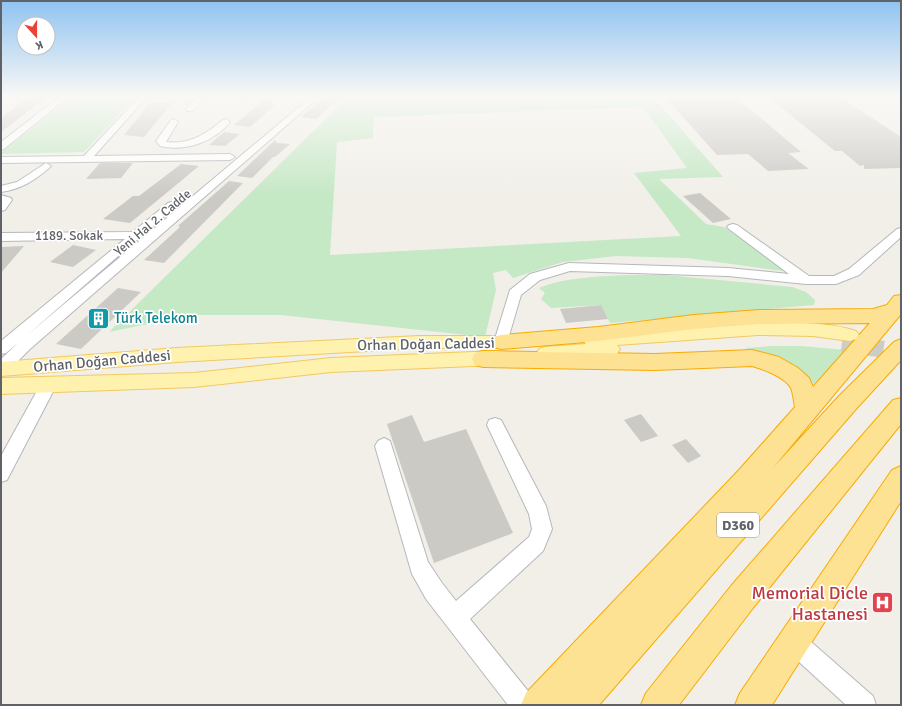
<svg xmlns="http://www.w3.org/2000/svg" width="902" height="706" font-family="Signika,sans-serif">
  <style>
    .green { fill: #c5e8c5; fill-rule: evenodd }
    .building { fill: #cccac5 }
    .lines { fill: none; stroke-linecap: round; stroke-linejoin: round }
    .major-tunnel { stroke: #ccccc8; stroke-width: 17; stroke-dasharray: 17 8; stroke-linecap: butt }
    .minor-casing { stroke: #b5b8bc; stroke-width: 2 }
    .major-casing { stroke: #f2c960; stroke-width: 2 }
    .highway-casing { stroke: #f9ab00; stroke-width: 2 }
    .minor { fill: #fff; fill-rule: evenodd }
    .major { fill: #fff2af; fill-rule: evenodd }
    .highway { fill: #fde293; fill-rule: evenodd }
    .labels { text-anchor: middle; stroke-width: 3.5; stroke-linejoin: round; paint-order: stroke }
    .far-street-label { font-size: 13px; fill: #5f6368; stroke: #fff }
    .shield { fill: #fff; stroke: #8f9295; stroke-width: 1 }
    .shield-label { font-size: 14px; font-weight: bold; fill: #5f6368 }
    .culture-label { font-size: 15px; fill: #0d838f; stroke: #fff; text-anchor: start }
    .street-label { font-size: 15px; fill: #5f6368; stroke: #fff }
    .near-health-label { font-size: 18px; fill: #be3a42; stroke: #fff; text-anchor: end }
  </style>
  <rect width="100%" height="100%" fill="#f1efe8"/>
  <!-- green -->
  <g class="green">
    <path d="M72 97H136L84 152 1 154V153Z"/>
    <path d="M653 97 723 177 659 179 706 224 724 227 789 272 688 258 616 256 563 262 513 278 506 270 493 273 496 290 485 337 281 315H191L109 332 345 100ZM643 107 687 168 634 173 681 236 330 255 337 142 373 138 374 117Z"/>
    <path d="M625 275H665L792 287 806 292 815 300 814 305 610 323 600 305 551 308 541 299 545 293 539 288C566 277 597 277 625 275Z"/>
    <path d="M774 346H801L846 350 814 384 794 366 775 357 745 348Z"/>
  </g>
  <!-- building -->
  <g class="building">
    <path d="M29 97H47L1 132V118Z"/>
    <path d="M268 97 275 105 250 127 234 125Z"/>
    <path d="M324 97H340L316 119 301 117Z"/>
    <path d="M768 97H840L901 137V168L864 169V165L860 166 842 151H835Z"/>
    <path d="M737 98 801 152 788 153 809 169 768 171 748 154 717 155 667 99Z"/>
    <path d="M173 102 144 137 124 135 150 103Z"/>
    <path d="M224 132 240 134 225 146 209 145Z"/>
    <path d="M275 140 277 143 290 144 275 157H273L252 178 237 176Z"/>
    <path d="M100 163H133L121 178 86 179Z"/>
    <path d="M181 164 199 166 130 223 103 219 133 196H139Z"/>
    <path d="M229 181 243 183 164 263 144 260 180 227 178 226Z"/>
    <path d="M700 193 731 219 713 223 683 196Z"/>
    <path d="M73 245 96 250 73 267 50 262Z"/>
    <path d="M24 246 1 273V247Z"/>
    <path d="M118 288 141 292 81 349 56 344Z"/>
    <path d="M601 305 608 319 566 323 560 309Z"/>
    <path d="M641 414 658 436 641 442 624 420Z"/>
    <path d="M412 415 424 442 466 429 513 533 434 563 387 424Z"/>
    <path d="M686 439 701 456 688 463 672 445Z"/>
  </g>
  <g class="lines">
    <!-- major-tunnel -->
    <path class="major-tunnel" d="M842 343 901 352"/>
    <defs>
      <g id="minor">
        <path d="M59 97H68L4 149 1 150V142Z"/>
        <path d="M139 97H147L94 156 230 154 235 157 230 160 1 163V157L84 156Z"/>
        <path d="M196 97H204L193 111H187L186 109Z"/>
        <path d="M244 97H253L246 101 242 99Z"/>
        <path d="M311 97H319L30 349 6 373 1 375V359L19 342 6 353 1 354V341L125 239 1 241V233L133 232 168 203 172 202 177 205 26 336Z"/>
        <path d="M174 119 178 122 166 142C189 145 206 134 223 120L226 119 230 122C214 142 185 152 160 146L156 141 171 120Z"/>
        <path d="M46 163 51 166 49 168C34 181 21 189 1 192V186L17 182Z"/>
        <path d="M1 195 11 198 12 200 5 210 1 211Z"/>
        <path d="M733 224 737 225 809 276H834L849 269 897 229 901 228V237L859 275 836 284H806L728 276 570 271 540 280 521 295 506 346 501 347 496 346 494 342 510 290 530 274 569 263 728 268 789 274 729 229 727 227 729 225Z"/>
        <path d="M49 378 55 380 57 384 7 480 1 482V456L43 380Z"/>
        <path d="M495 418 501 420 546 506 552 529 543 551 470 619 532 696 535 705H508L426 599 412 574 375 446 378 441 384 438 390 441 428 562 442 583 456 601 529 537 532 529 529 514 487 425 489 420Z"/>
        <path d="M794 631 802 634 873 696 876 705H846L786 650 783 642 786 634Z"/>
      </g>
      <g id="major">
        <path d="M758 323C790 323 825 321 856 331L859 335 856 339 850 341 813 336 758 335 617 345 620 349 617 354 611 356 545 361 539 359 536 354 539 349 545 347 586 344 583 340 586 335 592 334Z"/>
        <path d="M419 336H514L520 337 523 342 520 347 514 348H419L263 357 177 362 1 376V362L177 348Z"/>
        <path d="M497 351 503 353 506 358 503 363 497 365 331 372 194 387 1 394V378L194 373 331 358Z"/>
      </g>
      <g id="highway">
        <path d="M901 295V314L772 469 840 395 894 342 901 339V360L856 409 599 705H521L526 693 739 470 795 407C794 402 793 393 791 388 785 377 763 369 752 366L655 370 483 367 475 365 472 359 475 353 483 351 655 354 752 350 779 357 798 368 809 378 813 387 870 323 759 324 694 329 598 341 501 349 494 347 491 342 494 337 501 335 598 327 694 315 759 310 873 309 887 305 894 296Z"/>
        <path d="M901 398V424L753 608 679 705H641L646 693 731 586 893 400Z"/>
        <path d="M901 466V501L772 705H735L740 693 892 470Z"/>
      </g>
    </defs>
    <!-- minor casing -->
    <use href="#minor" class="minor-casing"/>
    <!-- major casing -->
    <use href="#major" class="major-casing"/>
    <!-- highway casing -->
    <use href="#highway" class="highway-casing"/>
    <!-- minor -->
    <use href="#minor" class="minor"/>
    <!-- major -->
    <use href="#major" class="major"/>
    <!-- highway -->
    <use href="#highway" class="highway"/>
  </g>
  <!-- sky -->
  <linearGradient id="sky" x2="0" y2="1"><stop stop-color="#8fc3f1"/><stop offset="0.49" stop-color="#f9f8f5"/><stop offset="1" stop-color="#f9f8f5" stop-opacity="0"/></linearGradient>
  <rect width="902" height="196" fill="url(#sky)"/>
  <!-- icons -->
  <defs>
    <symbol id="building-square" viewBox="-11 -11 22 22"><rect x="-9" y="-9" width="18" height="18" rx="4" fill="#0f9aa8" stroke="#fff"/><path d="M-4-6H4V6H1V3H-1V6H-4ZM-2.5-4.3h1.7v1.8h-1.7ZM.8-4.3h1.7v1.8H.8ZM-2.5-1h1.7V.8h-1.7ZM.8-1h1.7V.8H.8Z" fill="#fff"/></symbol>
    <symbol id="hospital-square" viewBox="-11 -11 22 22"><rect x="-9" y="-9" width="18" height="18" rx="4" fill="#e0444e" stroke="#fff"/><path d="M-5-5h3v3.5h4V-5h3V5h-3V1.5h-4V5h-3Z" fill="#fff"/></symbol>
  </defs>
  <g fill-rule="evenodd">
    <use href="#building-square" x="86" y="306" width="25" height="25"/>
    <use href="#hospital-square" x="870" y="590" width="25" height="25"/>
  </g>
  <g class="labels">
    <!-- far-street labels -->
    <g class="far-street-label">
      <text transform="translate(152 222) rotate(-40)" y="5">Yeni Hal 2. Cadde</text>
      <text x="69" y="240">1189. Sokak</text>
    </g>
    <!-- shield labels -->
    <rect class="shield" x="717" y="513" width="42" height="24" rx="3"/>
    <g class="shield-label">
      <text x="738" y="530">D360</text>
    </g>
    <!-- culture labels -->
    <g class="culture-label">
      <text x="114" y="323">Türk Telekom</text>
    </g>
    <!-- street labels -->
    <g class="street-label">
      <text transform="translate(426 344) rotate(-1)" y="5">Orhan Doğan Caddesi</text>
      <text transform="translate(102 361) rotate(-5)" y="5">Orhan Doğan Caddesi</text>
    </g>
    <!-- near-health labels -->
    <g class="near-health-label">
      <text x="868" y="599">Memorial Dicle<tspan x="868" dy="21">Hastanesi</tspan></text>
    </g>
  </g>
  <!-- border -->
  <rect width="902" height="706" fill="none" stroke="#5f6368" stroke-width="4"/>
  <!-- north arrow -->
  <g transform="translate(36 36) rotate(159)"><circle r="19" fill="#ffffff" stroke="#bfc1c3"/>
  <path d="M0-3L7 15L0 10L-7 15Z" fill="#ea4335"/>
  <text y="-6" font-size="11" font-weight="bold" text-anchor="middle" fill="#5f6368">K</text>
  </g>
</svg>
